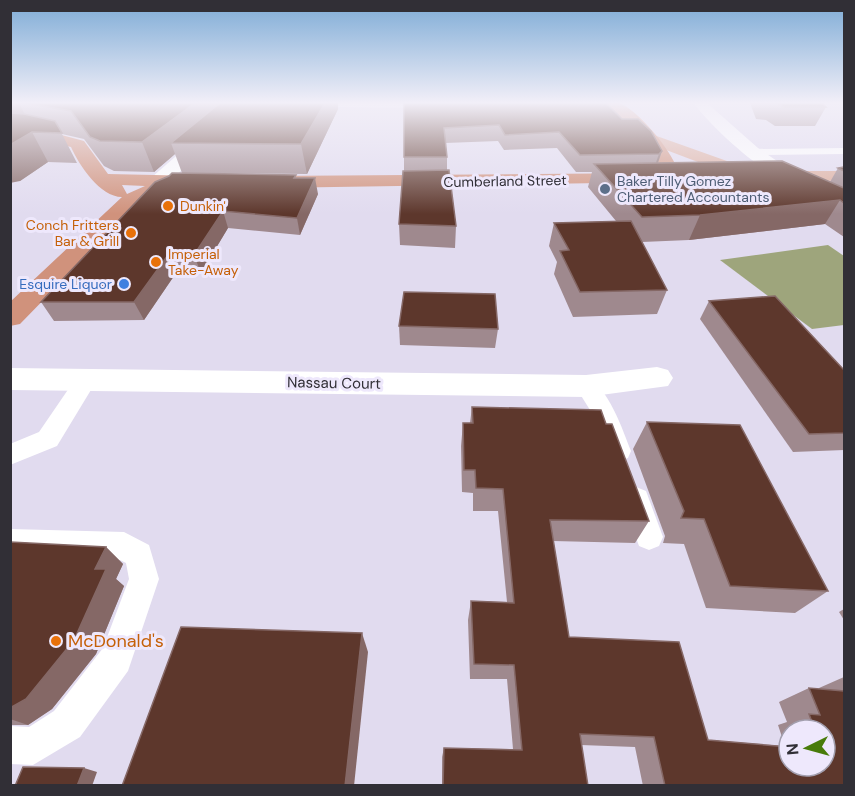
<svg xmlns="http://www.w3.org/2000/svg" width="855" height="796" font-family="'DM Sans',sans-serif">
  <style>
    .forest { fill: #9ea57c }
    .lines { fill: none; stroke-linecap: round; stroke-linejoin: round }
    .service { fill: #fff; fill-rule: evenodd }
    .pedestrian { fill: #fff; fill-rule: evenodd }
    .minor { fill: #fff; fill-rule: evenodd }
    .tertiary { fill: #fff; fill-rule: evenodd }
    .primary { fill: #dcad9d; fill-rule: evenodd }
    .trunk { fill: #d0927c; fill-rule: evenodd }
    .wall { fill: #9f898e; fill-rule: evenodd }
    .shaded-wall { fill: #856866 }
    .building { fill: #5d372c; stroke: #856866; stroke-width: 1.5 }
    .service-dot { fill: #5c6f8a; stroke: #eee8fc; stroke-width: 2 }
    .food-dot { fill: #e8710a; stroke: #eee8fc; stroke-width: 2 }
    .shop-dot { fill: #3f7fe0; stroke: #eee8fc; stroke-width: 2 }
    .labels { text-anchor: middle; stroke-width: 6; stroke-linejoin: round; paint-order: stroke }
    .far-street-label { font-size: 14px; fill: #312f36; stroke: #eee8fc }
    .far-service-label { font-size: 14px; fill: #4e5e75; stroke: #eee8fc; text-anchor: start }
    .far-food-label { font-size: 14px; fill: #c56008; stroke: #eee8fc; text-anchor: start }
    .far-shop-label { font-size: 14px; fill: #366cbe; stroke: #eee8fc; text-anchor: end }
    .street-label { font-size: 15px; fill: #312f36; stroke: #eee8fc }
    .near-food-label { font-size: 18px; fill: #c56008; stroke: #eee8fc; text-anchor: start }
  </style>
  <rect width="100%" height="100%" fill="#e1dbef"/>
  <!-- forest -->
  <path class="forest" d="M828 245 844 256V325L812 329 720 260Z"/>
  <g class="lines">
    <!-- service -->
    <g class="service">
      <path d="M844 148V154L752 155 746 152 752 149Z"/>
      <path d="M86 372 94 375 97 380 57 446 10 465V444L39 432 78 375Z"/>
      <path d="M586 378C608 385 623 431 631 451L628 458 619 461 610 458 595 418 575 386 578 381Z"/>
      <path d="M636 487 646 491 663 537 659 546 649 550 639 546 622 499 626 491Z"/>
      <path d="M10 529 124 532 149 545 159 579 128 671 80 737 33 765 10 764V726L29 727 54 711 103 648 129 579 126 563 120 560 10 556Z"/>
    </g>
    <!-- pedestrian -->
    <path class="pedestrian" d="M237 103H252L166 185H152L150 181 152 177Z"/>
    <!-- minor -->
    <g class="minor">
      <path d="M694 103H707L758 148 793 172 796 176 793 180C772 185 705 121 694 103Z"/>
      <path d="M657 367 668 370 673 378 668 386 586 397 10 390V368L586 375Z"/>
    </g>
    <!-- tertiary -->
    <path class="tertiary" d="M325 103H454L455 104 448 108 332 107Z"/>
    <!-- primary -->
    <g class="primary">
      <path d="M651 134 755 171 758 175 749 180 743 179 645 142 643 139Z"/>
      <path d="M771 171H844V181L765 180 762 176 765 172Z"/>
    </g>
    <!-- trunk -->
    <g class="trunk">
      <path d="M605 103C608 103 615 101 619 103 637 109 672 151 677 169L665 182 270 188 261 182 270 176 654 173 659 168 648 145Z"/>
      <path d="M10 127 39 129 84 141 108 174 200 176 209 182 200 188 176 187 137 204 20 324 10 326V302L122 197C100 197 79 165 71 147L39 139 10 137ZM122 185 145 186 127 194Z"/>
    </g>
  </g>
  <!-- wall -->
  <g class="wall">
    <path d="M10 103H338V109L307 174 182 173 175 154 154 172 114 171 104 166 84 139 62 134 77 163 48 162 20 181Z"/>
    <path d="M404 103 622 119 662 151 658 163 830 182 838 168 844 167V237L825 224 689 240 642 242 667 290 657 314 573 317 554 274 557 262 549 246 554 223 616 221 588 187 592 172H576L557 148 504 150 498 141 445 143 447 157V170L456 226 455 248 400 245 399 224 404 171Z"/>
    <path d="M750 103H822L826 107 815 126H775L766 120 756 119Z"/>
    <path d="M296 178 318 194 300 235 228 228 201 273H176L144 320 54 321 41 302 155 182Z"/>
    <path d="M709 301 844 370V450L793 452 700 319Z"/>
    <path d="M399 326 498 329 495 348 400 345Z"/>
    <path d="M472 407 606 424 649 521 635 543 553 541 569 637 708 740 785 746 778 725 787 722 779 702 809 688 819 689V688L844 677V786H643L635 747 581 745 588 786H442V757L444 748 513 749 507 679H470L468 620 471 601 507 602 498 511H473V493L462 492 461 446 463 423H470ZM789 730H825V766H789Z"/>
    <path d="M647 422 828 591 795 613 706 608 684 544 663 543 665 536 633 449Z"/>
    <path d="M10 542 106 547 123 564 116 579 124 586 96 654 52 709 28 725H10Z"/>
    <path d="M844 609V620L839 612Z"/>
  </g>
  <!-- shaded-wall -->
  <g class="shaded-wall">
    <path d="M10 103H19L25 115 10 122Z"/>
    <path d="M195 103H234L171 143 175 154 154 172 142 142Z"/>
    <path d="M325 103H338V109L307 174 301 144Z"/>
    <path d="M32 132 48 162 20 181 10 183V145Z"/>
    <path d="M662 151 656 168 653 171 659 154Z"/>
    <path d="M315 178 318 194 300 235 297 218Z"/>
    <path d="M840 200 825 224 689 240 700 215Z"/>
    <path d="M223 211 228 228 201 273 194 255Z"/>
    <path d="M168 255 176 273 144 320 134 302Z"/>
    <path d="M106 547 123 564 116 579 124 586 96 654 52 709 28 725 10 719V708L95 569Z"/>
    <path d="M362 633 368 652 354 786H345Z"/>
    <path d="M84 768 97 772 92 786H77Z"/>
  </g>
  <!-- building -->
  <g class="building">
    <path d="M25 103H195L142 142 100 141 90 137 71 111Z"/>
    <path d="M220 103H325L301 144 171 143Z"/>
    <path d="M404 103H606L622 119H638L651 131 662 151 659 154 580 155 559 132 505 135 499 125 444 128 447 157H404Z"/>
    <path d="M777 103H822L826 107H784Z"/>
    <path d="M10 113 24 114 55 121 62 133 32 132 10 145Z"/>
    <path d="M782 161 844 188V203L840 200 700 215 642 217 594 164Z"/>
    <path d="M844 167V171L838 168Z"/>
    <path d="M449 170 456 226 399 224 403 171Z"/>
    <path d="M172 173 296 175 294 178H315L297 218 223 211 194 255H168L134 302H41L155 182 169 176Z"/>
    <path d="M631 221 667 290 580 292 560 251 569 250 554 223Z"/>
    <path d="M404 292 495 294 498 329 399 326Z"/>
    <path d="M775 296 844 370V433L809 434 709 301Z"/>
    <path d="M472 407 601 410 606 424H612L649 521 550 520 569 637 679 642 708 740 789 747V766H825V730H815L809 714 820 715 809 688 844 691V786H665L654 737 580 734 588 786H443L444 748 522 750 514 665 474 664 471 601 514 603 503 489 476 488 475 470H464L463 423H473Z"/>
    <path d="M647 422 740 425 828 591 730 586 704 519 681 518 684 511Z"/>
    <path d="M10 542 106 547 95 569H106L74 640 26 699 10 708Z"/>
    <path d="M181 627 362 633 345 786H122Z"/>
    <path d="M23 767 84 768 77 786H15Z"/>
  </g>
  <!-- sky -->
  <linearGradient id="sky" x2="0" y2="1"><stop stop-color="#7dabd6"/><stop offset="0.48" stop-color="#f2eff8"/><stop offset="1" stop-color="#f2eff8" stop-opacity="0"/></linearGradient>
  <rect width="855" height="214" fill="url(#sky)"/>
  <!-- markers -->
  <circle class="service-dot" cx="605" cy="189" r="6"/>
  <g class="food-dot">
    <circle cx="168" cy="206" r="6"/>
    <circle cx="131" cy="233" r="6"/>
    <circle cx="156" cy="262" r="6"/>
    <circle cx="56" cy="641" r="6"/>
  </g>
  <circle class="shop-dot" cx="124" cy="284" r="6"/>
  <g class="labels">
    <!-- far-street labels -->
    <g class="far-street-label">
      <text transform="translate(505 181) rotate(-1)" y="5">Cumberland Street</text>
    </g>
    <!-- far-service labels -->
    <g class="far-service-label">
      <text x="617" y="186">Baker Tilly Gomez<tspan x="617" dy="16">Chartered Accountants</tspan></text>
    </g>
    <!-- far-food labels -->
    <g class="far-food-label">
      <text x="180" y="211">Dunkin'</text>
      <text x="119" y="230" text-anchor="end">Conch Fritters<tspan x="119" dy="16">Bar &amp; Grill</tspan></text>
      <text x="168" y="259">Imperial<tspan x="168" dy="16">Take-Away</tspan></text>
    </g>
    <!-- far-shop labels -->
    <g class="far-shop-label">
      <text x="112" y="289">Esquire Liquor</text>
    </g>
    <!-- street labels -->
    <g class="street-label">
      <text transform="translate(334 383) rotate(1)" y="5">Nassau Court</text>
    </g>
    <!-- near-food labels -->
    <g class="near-food-label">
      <text x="68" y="647">McDonald's</text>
    </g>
  </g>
  <!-- border -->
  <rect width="855" height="796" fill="none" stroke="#312f36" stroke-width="24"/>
  <!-- north arrow -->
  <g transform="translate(807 748) rotate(265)"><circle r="28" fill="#eee8fc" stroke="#a29ead" stroke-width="1.5"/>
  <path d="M0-4.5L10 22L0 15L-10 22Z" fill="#487b0a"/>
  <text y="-9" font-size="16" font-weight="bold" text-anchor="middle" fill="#312f36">N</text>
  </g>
</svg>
